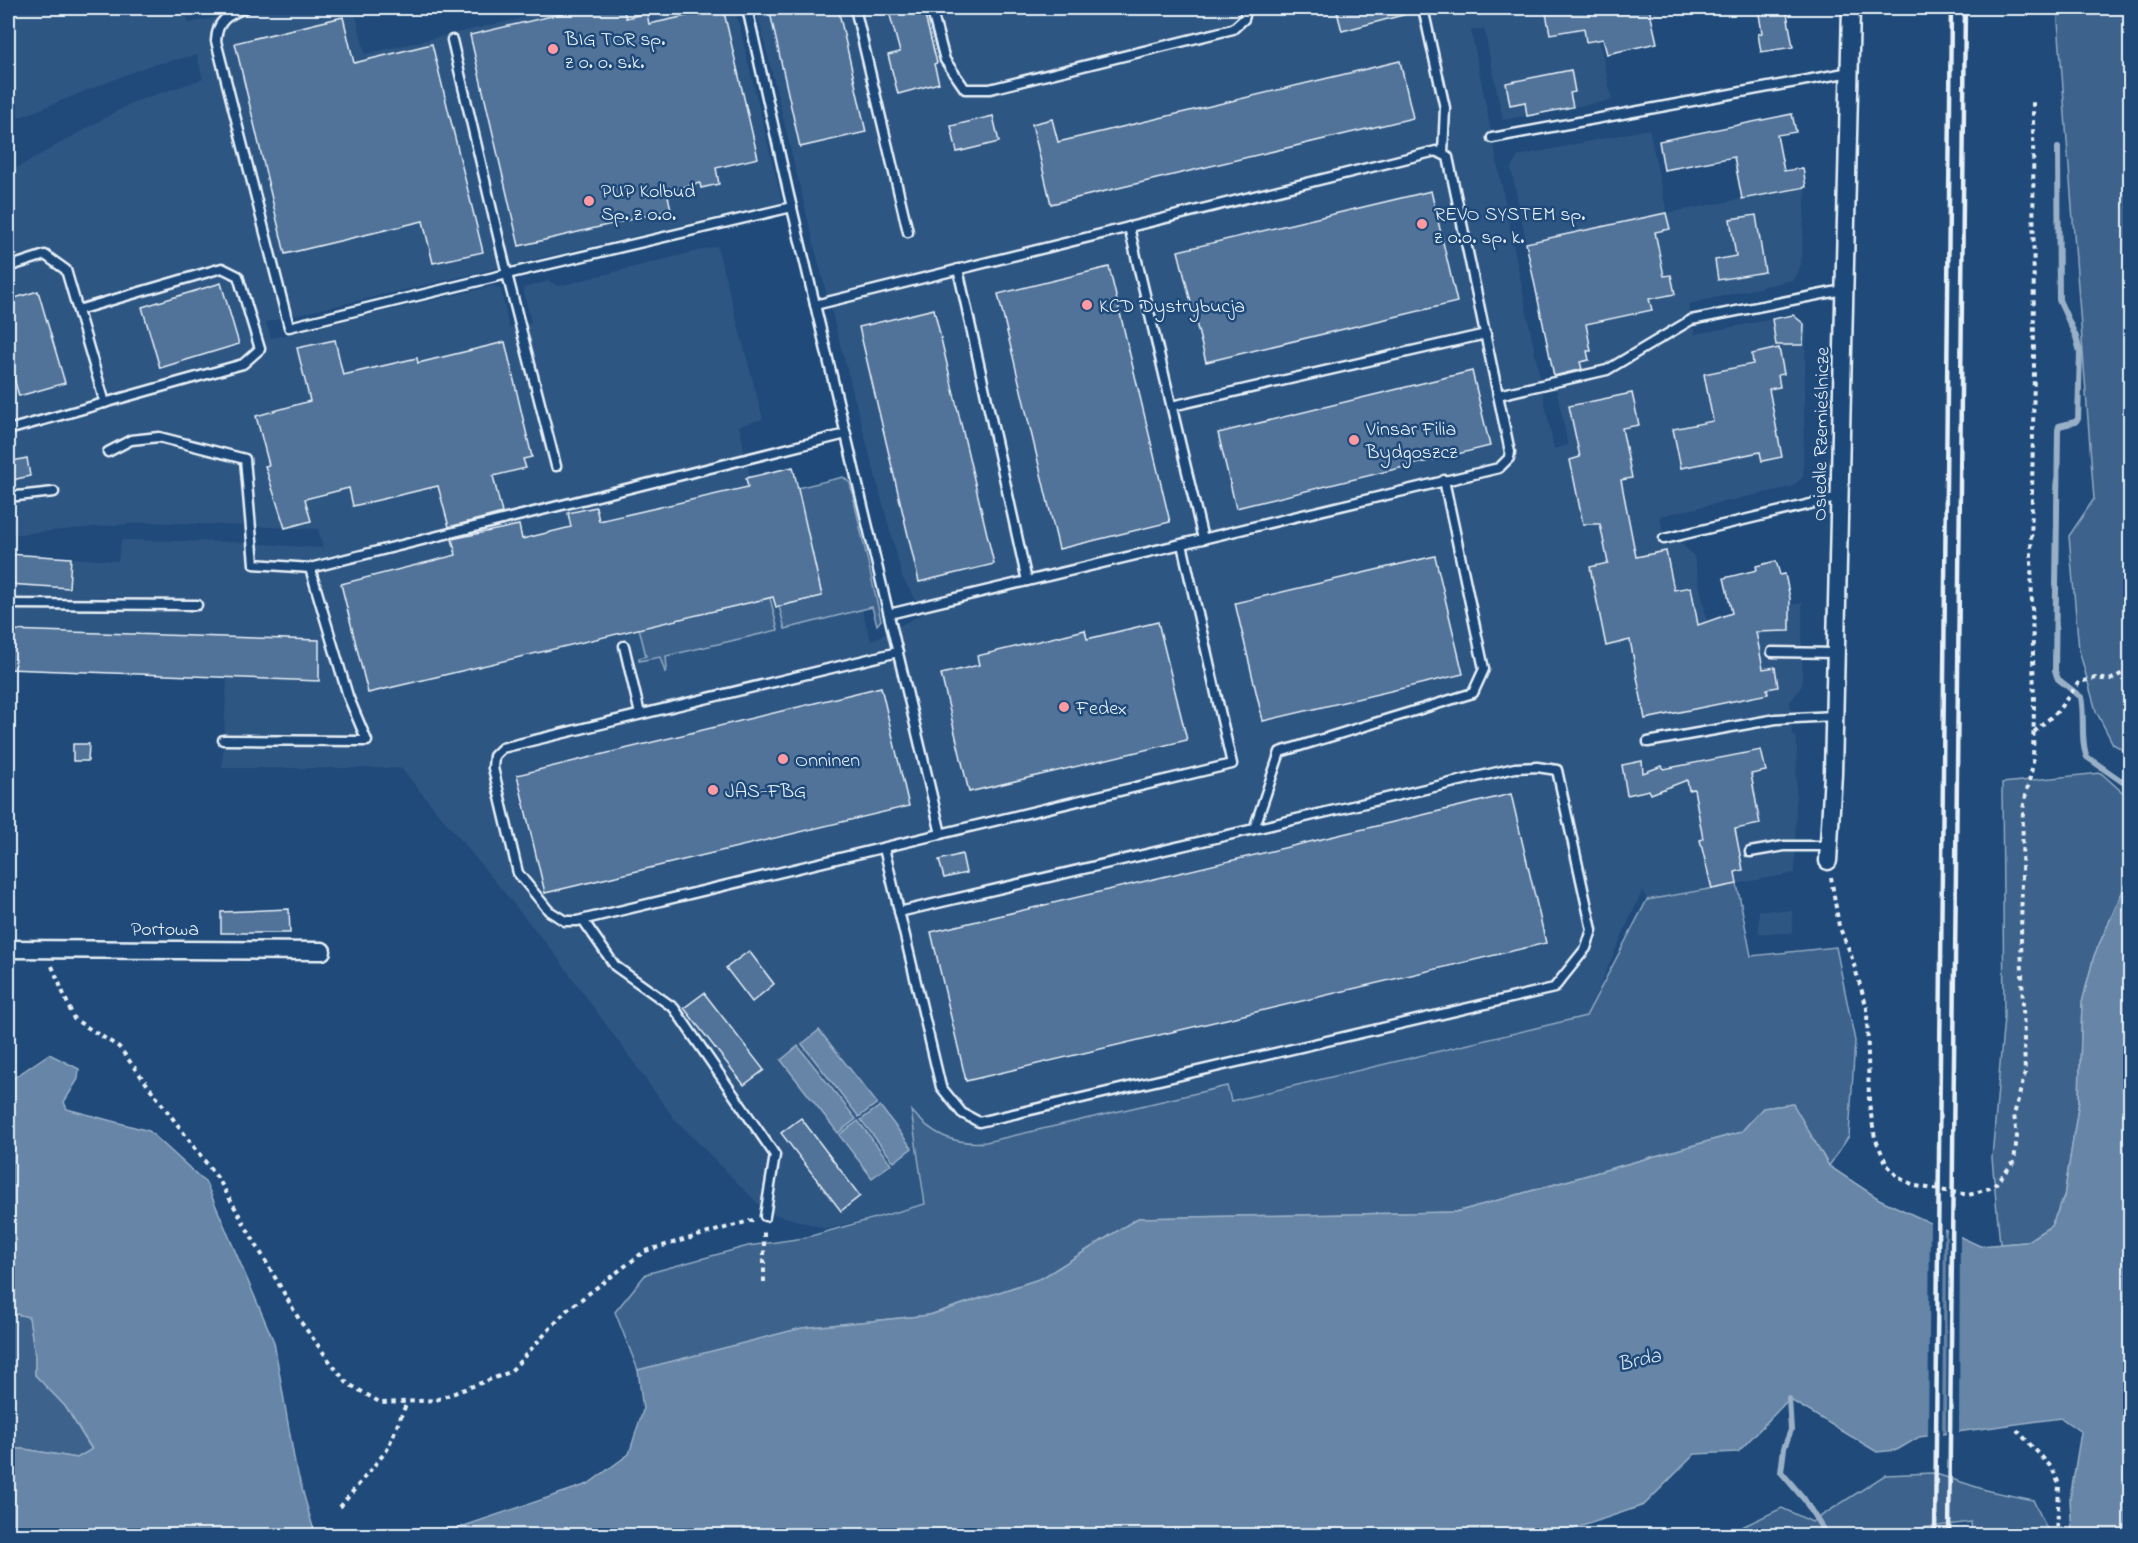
<svg xmlns="http://www.w3.org/2000/svg" width="2138" height="1543" font-family="'Indie Flower',sans-serif">
  <style>
    .built { fill: #2e5683 }
    .green { fill: #3c628c; stroke: #92aac2; stroke-width: 1.5 }
    .water { fill: #6685a7; stroke: #9ab0c7; stroke-width: 1.5 }
    .pier { fill: #1f4a7a }
    .lines { fill: none; stroke-linecap: round; stroke-linejoin: round }
    .stream { stroke: #9ab0c7; stroke-width: 6 }
    .building { fill: #517399; stroke: #e8f1f8; stroke-width: 1.5 }
    .service-casing { stroke: #e8f1f8; stroke-width: 13 }
    .minor-casing { stroke: #e8f1f8; stroke-width: 21 }
    .path { stroke: #e8f1f8; stroke-width: 4; stroke-dasharray: 4.5 4.5; stroke-linecap: butt }
    .service { stroke: #1f4a7a; stroke-width: 8 }
    .minor { stroke: #1f4a7a; stroke-width: 16 }
    .rail { stroke: #e8f1f8; stroke-width: 4.5 }
    .poi-dot { fill: #ff9aa2; stroke: #1f4a7a; stroke-width: 2 }
    .labels { text-anchor: middle; stroke-width: 5; stroke-linejoin: round; paint-order: stroke }
    .poi-label { font-size: 20px; fill: #e8f1f8; stroke: #1f4a7a; text-anchor: start }
    .street-label { font-size: 20px; fill: #e8f1f8; stroke: #1f4a7a }
    .water-label { font-size: 21px; font-style: italic; fill: #d4e1ec; stroke: #1f4a7a }
  </style>
  <rect width="100%" height="100%" fill="#1f4a7a"/>
  <filter id="ink" filterUnits="userSpaceOnUse"><feTurbulence type="fractalNoise" baseFrequency=".0167" numOctaves="2"/><feDisplacementMap in="SourceGraphic" scale="12" xChannelSelector="R" yChannelSelector="G"/><feConvolveMatrix kernelMatrix="1 2 1 2 8 2 1 2 1" color-interpolation-filters="sRGB"/></filter>
  <g filter="url(#ink)">
    <!-- built -->
    <g class="built">
      <path d="M8 8H191L185 9 189 23 262 8H354L365 54 565 8H735L782 202 266 322 271 338 493 286 501 289 509 328 531 323 523 288 548 281 559 286 717 246 763 419 739 426 750 477 798 487 836 479 861 607 871 641 924 613 903 579 819 265 756 8H1681L1596 25 1612 100 1503 120 1484 29 1471 30 1554 449 1568 445 1511 168 1518 156 1649 129 1667 213 1806 187 1801 265 1793 280 1688 304 1695 334 1794 315 1806 323 1803 477 1792 487 1660 516 1664 538 1673 536 1694 556 1707 622 1802 603V686L1790 702 1792 734 1797 738 1795 873 1647 900 1643 889 1586 1016 1230 1101 1226 1086 986 1142H957L942 1137 930 1129 912 1111 925 1204 827 1229 766 1212 673 1117 555 954 401 768H222L227 677 8 669V554L118 561 121 540 232 542 323 548 318 529 150 522 8 535V173L133 102 203 79 197 55 148 66 8 122Z"/>
      <path d="M1759 910 1792 911V933H1759Z"/>
    </g>
    <!-- green -->
    <g class="green">
      <path d="M2057 8H2130V754L2113 744 2096 711 2079 650 2069 536 2094 499Z"/>
      <path d="M843 477 850 483 881 620 877 625 872 607 785 629 779 606 822 596 797 488Z"/>
      <path d="M770 598 778 630 666 656 667 669 665 672 660 657 639 661V658L646 656 639 628Z"/>
      <path d="M2101 773 2130 799V875L2094 956 2082 1003 2079 1101 2064 1197 2051 1226 2026 1242 2000 1244 1992 1158 2004 1017 2002 783Z"/>
      <path d="M1737 884 1751 956 1836 947 1855 1041 1849 1136 1829 1166 1792 1104 1763 1108 1741 1132 1456 1212 1138 1218 1042 1278 929 1315 802 1328 638 1370 615 1312 646 1274 748 1246 804 1238 925 1204 911 1110C932 1135 954 1145 986 1142L1227 1086 1231 1101 1586 1016 1647 900Z"/>
      <path d="M8 1312 29 1317 35 1356V1375L65 1406 92 1450 77 1458 24 1449H8Z"/>
      <path d="M1933 1473 1989 1491 2033 1500 2050 1535H1972L1971 1522 1913 1529V1535H1725L1782 1508 1812 1522 1885 1475Z"/>
    </g>
    <!-- water -->
    <g class="water">
      <path d="M2130 875V1535H2072L2070 1499 2081 1432 2061 1418 1919 1437 1897 1450 1877 1452 1789 1399 1738 1452 1695 1454 1644 1505 1556 1535 360 1536 458 1528 588 1484 629 1454 643 1410 638 1370 802 1328 930 1315 1042 1278 1138 1218 1456 1212 1741 1132 1763 1108 1793 1104 1829 1166 1879 1199 1980 1246 2026 1242 2051 1226 2064 1197 2079 1101 2082 1003 2094 956Z"/>
      <path d="M819 1030 877 1103 859 1117 802 1044Z"/>
      <path d="M798 1046 856 1119 838 1133 781 1060Z"/>
      <path d="M49 1054 79 1069 78 1079 64 1102 67 1109 149 1131 206 1183 274 1342 295 1464 314 1531 326 1535H8V1449H24L77 1458 92 1449 65 1406 35 1375V1356L29 1317 8 1312V1082Z"/>
      <path d="M880 1106 912 1148 894 1162 861 1120Z"/>
      <path d="M858 1121 891 1164 872 1178 839 1135Z"/>
    </g>
    <!-- pier -->
    <g class="pier">
      <path d="M1930 1220 1944 1226 1942 1437 1928 1439Z"/>
      <path d="M1947 1228 1960 1234 1959 1435 1946 1437Z"/>
    </g>
    <g class="lines">
      <!-- stream -->
      <g class="stream">
        <path d="M2058 148 2059 300 2076 337 2080 352 2078 419 2075 422 2059 426 2058 430 2055 671 2058 679 2081 697C2085 715 2080 742 2087 757L2130 787"/>
        <path d="M1789 1399 1791 1430 1784 1448 1781 1472 1804 1499 1827 1536"/>
      </g>
    </g>
    <!-- building -->
    <g class="building">
      <path d="M586 8H623L626 18 647 13 649 24 723 8 758 158 716 168 719 184 701 188 700 183 667 191 671 210 519 246 470 35Z"/>
      <path d="M769 8H838L866 132 800 147Z"/>
      <path d="M888 8H923L937 63 934 64 939 83 898 94 888 55 900 52Z"/>
      <path d="M1336 8H1410L1411 13 1342 31Z"/>
      <path d="M1545 8H1649L1657 43 1607 54 1603 39 1586 42 1584 28 1550 34Z"/>
      <path d="M1758 8H1786L1793 47 1761 52 1758 34 1762 33Z"/>
      <path d="M343 17 354 63 432 44 483 252 433 263 423 221 285 254 235 43Z"/>
      <path d="M1400 61 1413 118 1051 204 1032 124 1052 119 1058 142Z"/>
      <path d="M1571 70 1575 92 1570 93 1573 107 1527 116 1525 102 1510 105 1506 83Z"/>
      <path d="M1792 114 1796 132 1777 135 1784 171 1803 168 1806 187 1742 199 1734 157 1664 170 1659 141Z"/>
      <path d="M993 116 999 142 957 152 951 126Z"/>
      <path d="M1431 191 1457 302 1206 362 1178 251Z"/>
      <path d="M1666 213 1670 229 1655 232 1664 276 1671 275 1675 294 1649 299 1652 310 1586 324 1591 351H1587L1589 360 1580 362 1582 369 1554 376 1526 243Z"/>
      <path d="M1756 215 1765 272 1718 280 1715 260 1736 256 1730 219Z"/>
      <path d="M1109 267 1170 522 1059 549 998 294Z"/>
      <path d="M221 283 239 344 160 368 142 307Z"/>
      <path d="M38 291 65 383 19 396 8 357V300Z"/>
      <path d="M934 309 994 564 919 582 859 327Z"/>
      <path d="M1793 315 1804 324 1803 345H1776L1772 319Z"/>
      <path d="M335 340 343 375 417 358 418 363 505 342 532 457 523 459 526 468 493 476 502 513 449 527 438 486 353 506 349 488 305 499 311 521 285 528 265 466 269 465 256 416 310 401 297 348Z"/>
      <path d="M1779 348 1784 374 1778 375 1780 387 1769 389 1782 457 1762 461 1760 452 1681 468 1673 429 1713 421 1704 374 1753 364 1752 354Z"/>
      <path d="M1472 371 1490 446 1236 508 1218 433Z"/>
      <path d="M1632 393 1639 425 1622 428 1632 478 1621 480 1636 557 1666 551 1674 590 1691 587 1698 625 1732 613 1724 578 1757 570 1756 566 1776 561 1780 575 1785 574 1790 598V631L1756 632 1763 669 1775 667 1778 687 1767 689 1768 694 1645 719 1630 640 1606 646 1590 567 1608 563 1600 524H1583L1570 460 1580 457 1569 406Z"/>
      <path d="M27 458 30 476 8 481V462Z"/>
      <path d="M793 467 822 596 776 607 773 597 368 693 341 584 456 555 452 539 519 525 522 539 571 527 568 513 596 507 599 521 748 487 746 478Z"/>
      <path d="M8 554 71 558 69 588 8 584Z"/>
      <path d="M1435 556 1463 674 1263 721 1235 603Z"/>
      <path d="M1158 622 1187 740 969 792 941 674 979 665 977 656 1085 630 1087 639Z"/>
      <path d="M8 630 319 640V681L8 669Z"/>
      <path d="M881 687 909 806 545 893 517 775Z"/>
      <path d="M73 744H89L88 761H73Z"/>
      <path d="M1761 750 1766 771 1751 774 1760 824 1735 829 1743 870 1735 872 1737 884 1712 889 1700 840 1703 839 1694 789 1689 790 1687 780 1651 794 1649 790 1627 795 1622 765 1642 761 1643 773 1662 766 1664 769Z"/>
      <path d="M1511 794 1546 943 966 1081 931 932Z"/>
      <path d="M962 854 966 873 944 878 939 860Z"/>
      <path d="M289 909 290 933H221V912Z"/>
      <path d="M749 951 774 984 752 1002 726 968Z"/>
      <path d="M704 993 764 1070 744 1085 684 1008Z"/>
      <path d="M801 1118 860 1196 841 1211 781 1133Z"/>
    </g>
    <g class="lines">
      <defs>
        <g id="service">
          <path d="M245 8C228 15 217 20 216 41L289 327 507 274 556 466"/>
          <path d="M747 8 788 191 941 834"/>
          <path d="M855 8 908 232"/>
          <path d="M931 8 945 60 965 89H990L1233 29 1244 19 1247 8"/>
          <path d="M1423 8 1445 108 1443 153"/>
          <path d="M452 40 507 274 792 207"/>
          <path d="M1492 138 1850 72"/>
          <path d="M1129 227 1203 539"/>
          <path d="M8 267 45 255 66 270 105 403"/>
          <path d="M958 269 1027 581"/>
          <path d="M815 305 1436 151 1448 157 1510 452 1509 458 1499 468 889 614"/>
          <path d="M1498 395 1607 370 1691 320 1843 290"/>
          <path d="M1172 406 1486 334"/>
          <path d="M8 430 243 364 260 349 238 276 222 268 78 310"/>
          <path d="M108 452 131 440 159 437 245 459 254 564 310 568"/>
          <path d="M8 497 54 492"/>
          <path d="M1664 539 1840 497"/>
          <path d="M8 604 197 605"/>
          <path d="M624 646 640 714"/>
          <path d="M898 652 502 748 494 756 493 768 518 873 549 911 565 921H577L1232 764 1182 544"/>
          <path d="M1772 652 1836 653"/>
          <path d="M223 740 367 741 348 696 310 568 846 434"/>
          <path d="M1648 742 1776 719 1834 716"/>
          <path d="M1254 829 1280 752 1473 693 1484 669 1444 480"/>
          <path d="M884 848 941 1087 962 1113 979 1122 1554 988 1586 948 1592 930 1557 770 1537 767 1515 768 899 912"/>
          <path d="M1750 852 1784 846H1829"/>
          <path d="M583 920 615 966 674 1008 775 1155 765 1216"/>
        </g>
        <g id="minor">
          <path d="M1828 861 1833 773 1851 8"/>
          <path d="M8 949 322 951"/>
        </g>
      </defs>
      <!-- service casing -->
      <use href="#service" class="service-casing"/>
      <!-- minor casing -->
      <use href="#minor" class="minor-casing"/>
      <!-- path -->
      <g class="path">
        <path d="M2034 732 2057 712 2079 682 2096 678 2110 680 2130 669"/>
        <path d="M1831 877 1839 926 1850 952 1867 1008 1869 1103 1875 1138 1887 1165 1899 1178 1916 1186 1969 1195 1993 1187 2014 1162 2017 1136 2014 1115 2025 1073 2021 940 2023 809 2033 764 2034 703 2031 556 2034 370 2033 99"/>
        <path d="M52 966 74 1019 119 1047 219 1180 300 1321 331 1363 347 1383 381 1403 436 1400 510 1372 567 1310 645 1251 753 1220"/>
        <path d="M764 1282V1230"/>
        <path d="M2017 1430 2052 1468 2059 1484 2057 1536"/>
        <path d="M340 1507 387 1450 407 1402"/>
      </g>
      <!-- service -->
      <use href="#service" class="service"/>
      <!-- minor -->
      <use href="#minor" class="minor"/>
      <!-- rail -->
      <g class="rail">
        <path d="M1935 1536 1951 8"/>
        <path d="M1949 1536 1965 8"/>
      </g>
    </g>
  </g>
  <!-- markers -->
  <g class="poi-dot">
    <circle cx="553" cy="49" r="6"/>
    <circle cx="589" cy="201" r="6"/>
    <circle cx="1422" cy="224" r="6"/>
    <circle cx="1087" cy="305" r="6"/>
    <circle cx="1354" cy="440" r="6"/>
    <circle cx="1064" cy="707" r="6"/>
    <circle cx="783" cy="759" r="6"/>
    <circle cx="713" cy="790" r="6"/>
  </g>
  <g class="labels">
    <!-- poi labels -->
    <g class="poi-label">
      <text x="565" y="45">BIG TOR sp.<tspan x="565" dy="23">z o. o. s.k.</tspan></text>
      <text x="601" y="197">PUP Kolbud<tspan x="601" dy="23">Sp. z o.o.</tspan></text>
      <text x="1434" y="220">REVO SYSTEM sp.<tspan x="1434" dy="23">z o.o. sp. k.</tspan></text>
      <text x="1099" y="312">KCD Dystrybucja</text>
      <text x="1366" y="435">Vinsar Filia<tspan x="1366" dy="23">Bydgoszcz</tspan></text>
      <text x="1076" y="714">Fedex</text>
      <text x="795" y="766">Onninen</text>
      <text x="725" y="797">JAS-FBG</text>
    </g>
    <!-- street labels -->
    <g class="street-label">
      <text transform="translate(1820 434) rotate(-89)" y="7">Osiedle Rzemieślnicze</text>
      <text x="165" y="935">Portowa</text>
    </g>
    <!-- water labels -->
    <g class="water-label">
      <text transform="translate(1639 1359) rotate(-13)" y="7">Brda</text>
    </g>
  </g>
  <!-- margin -->
  <rect width="2138" height="1543" fill="none" stroke="#1f4a7a" stroke-width="30"/>
  <rect x="15" y="15" width="2108" height="1513" fill="none" stroke="#e8f1f8" stroke-width="2" filter="url(#ink)"/>
</svg>
